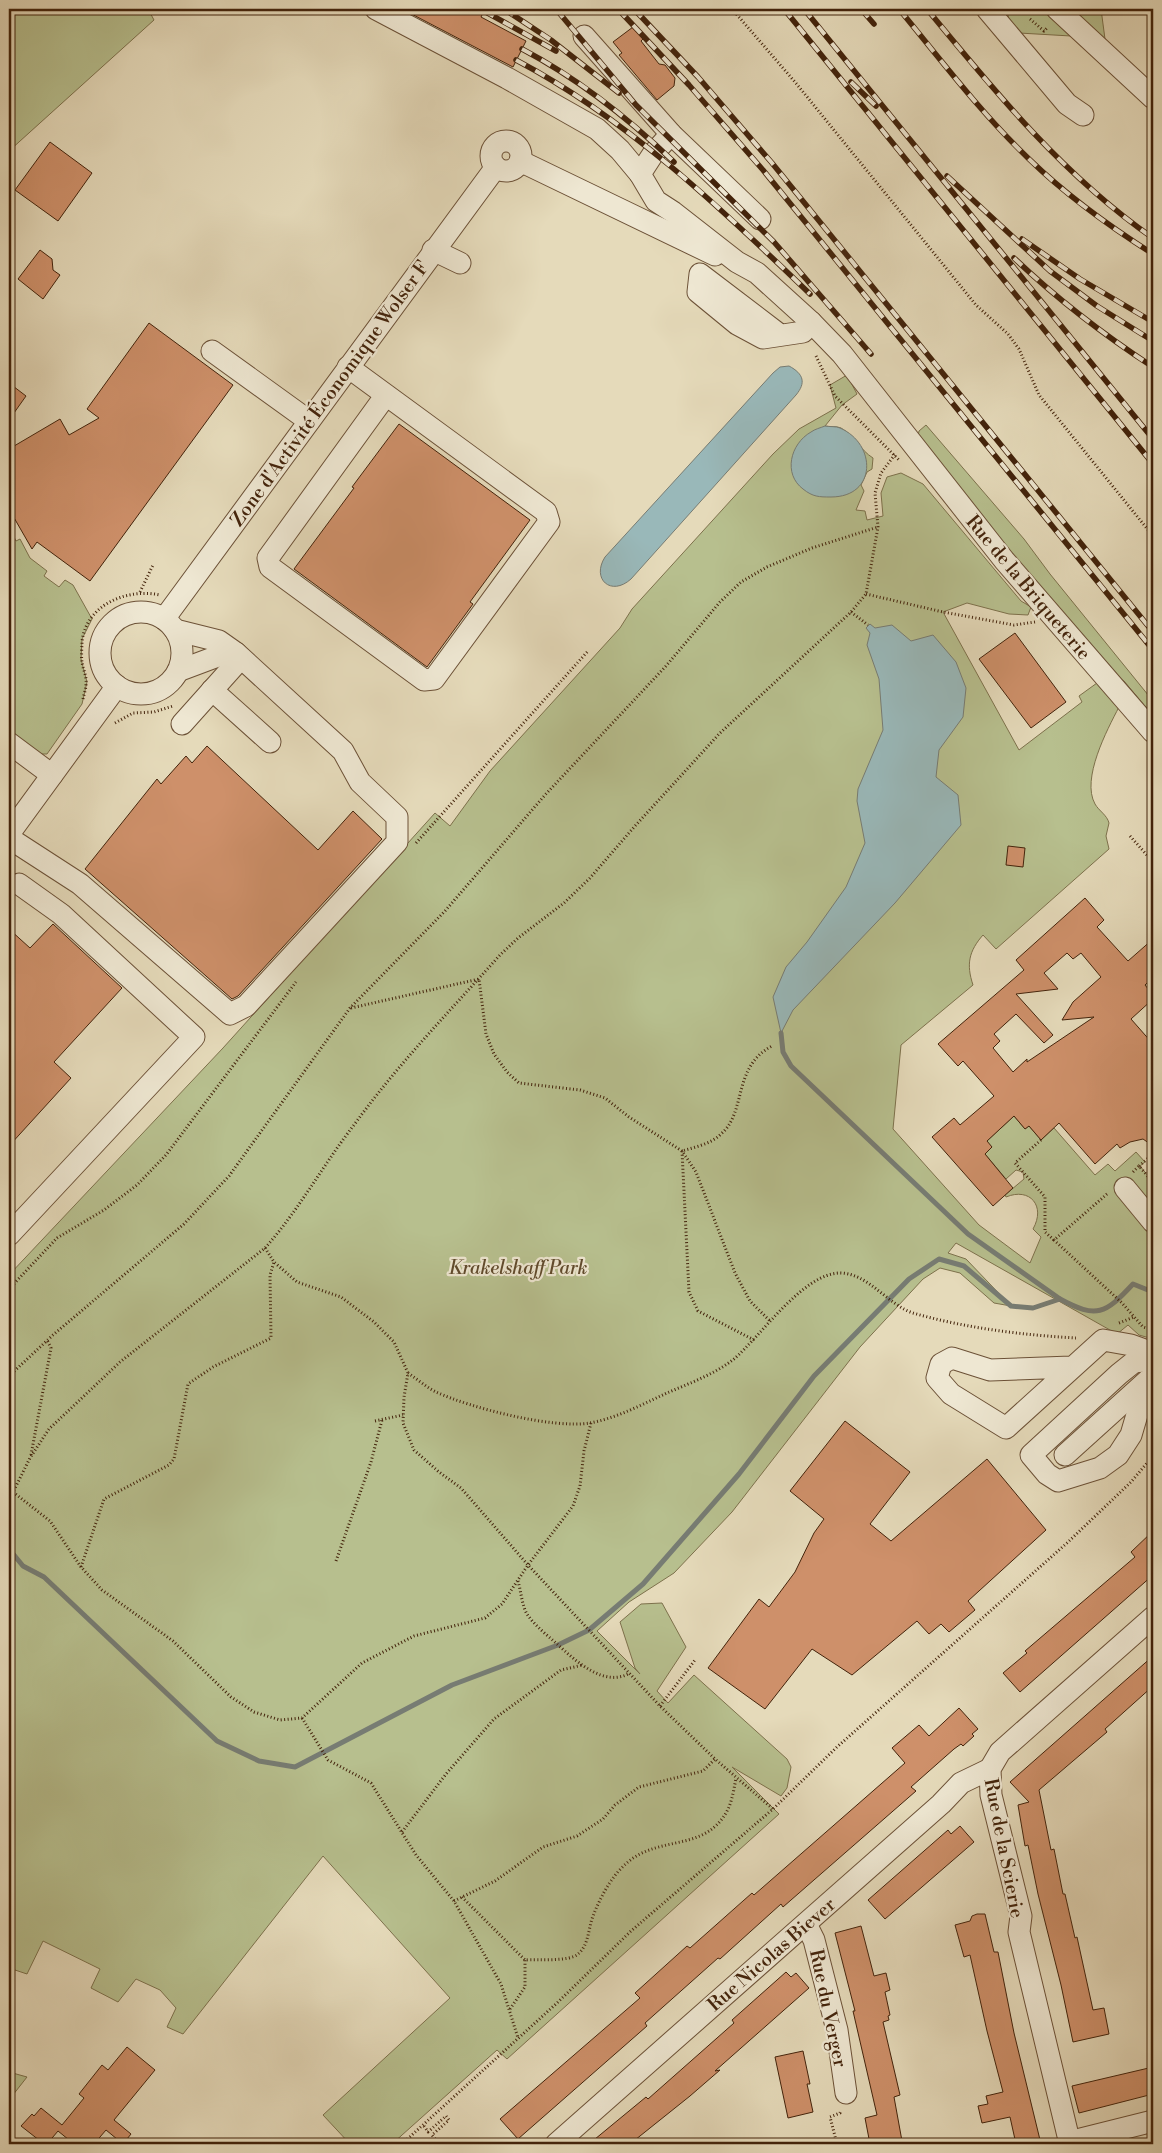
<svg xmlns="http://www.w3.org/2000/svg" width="1162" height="2153" font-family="'Libre Bodoni',serif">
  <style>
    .green { fill: #b7bf8e; stroke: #7d714c }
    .water { fill: #99b8b9; stroke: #777c73 }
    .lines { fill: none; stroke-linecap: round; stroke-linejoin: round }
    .stream { stroke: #777c73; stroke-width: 5 }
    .building { fill: #ce906a; stroke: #43230b; fill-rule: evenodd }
    .minor-casing { stroke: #6c5137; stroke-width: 23 }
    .path { stroke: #43230b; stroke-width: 3; stroke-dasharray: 1 2.5; stroke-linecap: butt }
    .minor { stroke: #eee7d2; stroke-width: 21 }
    .rail-casing { stroke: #43230b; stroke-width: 5.5 }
    .rail { stroke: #eee7d2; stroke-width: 4; stroke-dasharray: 11; stroke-linecap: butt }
    .labels { text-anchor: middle; stroke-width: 4.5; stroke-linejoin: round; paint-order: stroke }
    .street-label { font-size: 19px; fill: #43230b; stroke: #eee7d2 }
    .park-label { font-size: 19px; font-style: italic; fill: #604a2c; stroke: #eee7d2 }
  </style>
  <rect width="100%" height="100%" fill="#e5daba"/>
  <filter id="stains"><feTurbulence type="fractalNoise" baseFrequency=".004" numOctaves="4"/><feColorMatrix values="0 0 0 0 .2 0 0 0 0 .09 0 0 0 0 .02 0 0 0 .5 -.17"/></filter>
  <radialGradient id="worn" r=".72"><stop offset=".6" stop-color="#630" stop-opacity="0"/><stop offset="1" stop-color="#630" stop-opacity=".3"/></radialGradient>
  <!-- green -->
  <g class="green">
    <path d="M9 9H148L154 20 9 151Z"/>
    <path d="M1006 9H1043L1071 36 1019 33 1010 22Z"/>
    <path d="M1072 9H1101L1105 39Z"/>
    <path d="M847 375 857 394 842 405 825 426C830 427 837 426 841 428 855 436 860 450 873 458L872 469 867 472 861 485 864 491 856 510 865 511 867 520 883 516 881 493 887 477 901 473 923 484 1021 601 1031 607 1028 615 1009 614 967 603 943 612 1019 750 1082 702 1079 696 1097 683 1119 707C1107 730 1081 779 1095 804 1099 811 1107 815 1109 823L1106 836 1109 849 996 949 983 935C969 951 966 964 973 985L901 1045 893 1129 979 1225 1030 1263 1041 1237 1033 1229C1046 1206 1030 1187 1006 1197L1005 1195 1024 1179 1023 1172 1016 1170 1006 1179 985 1154 987 1141 1014 1116 1025 1129 1029 1126 1041 1140 1054 1128 1095 1175 1108 1164 1115 1171 1136 1152 1145 1162 1140 1166 1153 1182V1339L1139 1335 1128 1325 1117 1334 956 1243 948 1253 966 1259 1011 1306 994 1303 960 1273 940 1268 923 1279 860 1347 732 1512 674 1573 629 1602 597 1631 640 1674 635 1668 620 1622 641 1604 662 1603 686 1647 657 1691 668 1703 694 1675 787 1759 791 1767 787 1788 781 1796 732 1767 779 1814 507 2059 497 2050 392 2144H350L323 2115 450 1998 323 1856 183 2034 167 2027 176 2008 160 1990 136 1979 118 2002 91 1988 100 1969 43 1941 27 1974 9 1968V1275L223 1048 435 813 450 826 490 771 620 628 632 609 773 454 799 429 836 408 830 385Z"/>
    <path d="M926 425 1024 539 1050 574 1153 701V716L1124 681 1116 677 1010 555 1008 548 917 441 919 431Z"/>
    <path d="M9 520 14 529 11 531 16 541 20 539 30 558 47 571 44 576 59 587 65 580 73 585 92 619 82 639 81 659 87 682 82 704 47 754H40L9 732Z"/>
    <path d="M9 2072 27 2077 9 2100Z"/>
  </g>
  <!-- water -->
  <g class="water">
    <path d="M789 366C804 374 806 383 796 395L631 579C611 597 591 579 605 557L773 373 780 367Z"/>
    <path d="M825 426C829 427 836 426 840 428 877 444 877 497 831 497 819 497 813 497 803 489 783 474 790 444 811 432 815 429 820 428 825 426Z"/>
    <path d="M870 624 875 628 892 625 911 641 933 635 956 662 966 688 963 717 939 750 936 777 958 795 961 825 895 903 793 1010 781 1033 773 997 786 967 807 942 846 887 865 843 857 801 858 789 883 730 879 679 867 645 870 633 866 628Z"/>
  </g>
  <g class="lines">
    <!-- stream -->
    <g class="stream">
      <path d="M781 1033 783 1052 791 1066 968 1234 1060 1299"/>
      <path d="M9 1549 23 1566 44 1577 217 1741 259 1761 295 1767 452 1685 558 1645 589 1630 643 1584 739 1474 814 1376 909 1279 939 1259 964 1266 1011 1306 1033 1308 1060 1299C1097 1319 1105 1314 1133 1284L1153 1292"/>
    </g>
  </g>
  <!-- building -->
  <g class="building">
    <path d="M402 9H485L481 17 526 41 513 67Z"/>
    <path d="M633 27 643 39 641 41 659 64 665 65 675 78 674 86 657 100 619 55 622 53 613 42Z"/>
    <path d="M50 142 92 173 58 221 15 190Z"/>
    <path d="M40 250 52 259 53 270 60 275 43 299 18 279Z"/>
    <path d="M149 323 233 385 90 581 37 542 32 549 9 509V449L60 419 69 435 99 418 87 409Z"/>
    <path d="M9 383 26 396 9 420Z"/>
    <path d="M399 424 530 520 470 602 473 604 427 667 294 569 354 488 352 487Z"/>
    <path d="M1015 633 1066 702 1031 728 979 659Z"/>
    <path d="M207 746 318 850 353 811 382 839 238 996 232 999 85 869 157 779 161 784 186 756 192 763Z"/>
    <path d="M1008 846 1025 848 1023 867 1006 865Z"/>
    <path d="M1085 898 1104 920 1097 927 1128 961 1153 939V977L1145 985 1153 995V999L1131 1019 1153 1044V1146L1143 1139 1130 1142 1120 1148 1117 1144 1095 1164 1059 1123 1041 1140 1029 1126 1025 1129 1014 1116 987 1141 992 1147 985 1154 1013 1188 993 1206 932 1137 954 1118 960 1125 994 1096 963 1061 958 1066 938 1044 1024 970 1016 960ZM1067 953 1073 959 1081 953 1101 977 1073 1002 1062 1020 1094 1017 1027 1062V1059L1013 1072 993 1048 1000 1041 994 1034 1016 1014 1044 1043 1053 1035 1016 994 1058 989 1044 973Z"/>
    <path d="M53 924 122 988 54 1062 71 1078 9 1146V929L30 948Z"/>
    <path d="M845 1421 910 1472 870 1524 891 1541 987 1459 1046 1530 968 1601 975 1610 949 1632 941 1624 929 1634 917 1621 852 1675 812 1649 765 1709 708 1668 759 1599 769 1607 795 1572 814 1533 824 1519 790 1491Z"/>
    <path d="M1153 1531V1575L1020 1692 1003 1673 1027 1653 1025 1651 1135 1557 1131 1552Z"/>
    <path d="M1153 1656V1686L1105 1729 1107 1732 1039 1790 1051 1850 1054 1849 1063 1894H1065L1075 1938 1077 1937 1093 2010 1104 2008 1109 2034 1073 2042 1061 1985 1038 1894 1028 1845 1025 1846 1018 1805 1029 1802 1010 1782Z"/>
    <path d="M959 1708 978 1729 972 1734 974 1736 963 1746 961 1744 954 1749 911 1787 916 1791 783 1907 781 1904 720 1959 718 1958 645 2023 647 2026 518 2139 500 2119 640 1998 635 1993 687 1946 690 1948 752 1893 754 1895 905 1763 892 1748 919 1725 929 1736Z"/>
    <path d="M960 1826 974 1842 885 1919 868 1900 948 1830 951 1834Z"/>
    <path d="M977 1914H985L994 1952H998L1014 2033 1041 2144H1016L1010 2117 982 2123 978 2106 988 2104 986 2096 1003 2092 987 2031 970 1955 964 1957 955 1925 970 1921 972 1916Z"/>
    <path d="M861 1926 874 1976 886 1973 890 1990 885 1992 890 2015 888 2016 889 2020 883 2022 900 2095 894 2097 902 2141 883 2144H870L865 2118 877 2115 853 2011H855L835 1933Z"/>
    <path d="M786 1972 791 1977 796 1973 809 1988 715 2071 720 2070 690 2096 630 2144H589L646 2097 648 2099 734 2023 732 2020Z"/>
    <path d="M127 2047 155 2070 114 2120 131 2134 123 2144 106 2130 94 2144H74L58 2131 47 2144H44L21 2126 32 2114 34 2116 41 2108 62 2125 84 2098 79 2094 102 2065 108 2070Z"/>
    <path d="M803 2051 810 2084H807L813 2112 788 2118 775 2057Z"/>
    <path d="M1153 2067V2094L1079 2113 1072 2086Z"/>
  </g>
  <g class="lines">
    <defs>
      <g id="minor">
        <path d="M376 9 507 78 597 129 620 150 640 174"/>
        <path d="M987 9 1067 104 1083 115"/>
        <path d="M1057 9 1153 98"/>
        <path d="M584 36 671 134 760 219"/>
        <path d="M671 134 653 154 640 174 656 201 673 212 737 262 757 273 811 322 842 354 1004 560 1153 732"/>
        <circle cx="506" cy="156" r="15"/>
        <path d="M520 161 715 255"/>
        <path d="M433 250 460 263"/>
        <path d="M780 335 700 274 698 292 737 324 763 338 803 332 811 322"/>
        <path d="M212 351 309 421"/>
        <path d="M348 367 546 512 549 522 434 679 424 680 270 567 268 558 386 395"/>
        <circle cx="141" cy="653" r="41"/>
        <path d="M164 619 496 167"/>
        <path d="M178 671 218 656 236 653"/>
        <path d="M212 690 270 742"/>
        <path d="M182 724 241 658"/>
        <path d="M9 743 52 775"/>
        <path d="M9 834 117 686"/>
        <path d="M9 838 80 884 230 1014 246 1006 397 842V817L360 782 343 751 236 653 219 641 175 630"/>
        <path d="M1125 1188 1153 1222"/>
        <path d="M9 1235 194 1037 61 914 19 884"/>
        <path d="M1153 1360 1134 1362 1119 1374 1031 1455 1047 1474 1058 1481 1100 1468 1118 1455 1131 1435 1141 1401 1153 1378"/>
        <path d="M1071 1367 990 1370 952 1358 941 1364 937 1378 951 1394 1006 1428 1103 1340 1131 1345 1153 1353"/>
        <path d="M1065 1455 1148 1380"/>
        <path d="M806 1924 814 1940 837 2030 846 2093"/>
        <path d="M1069 2142 1153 2121"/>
        <path d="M556 2144 941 1804 961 1783 990 1769"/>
        <path d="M1070 2144 1019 1932 1021 1916 991 1795 990 1769 1000 1752 1153 1617"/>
      </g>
    </defs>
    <!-- minor casing -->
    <use href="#minor" class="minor-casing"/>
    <!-- path -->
    <g class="path">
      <path d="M732 9 795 82 976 305 1008 334 1019 349 1039 395 1153 536"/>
      <path d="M1030 19 1044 31 1048 27"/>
      <path d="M816 356 835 396 900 461"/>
      <path d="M140 592 153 565"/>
      <path d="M866 594 943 612 1014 625 1035 622"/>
      <path d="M851 612 868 625"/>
      <path d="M83 699C84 694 86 689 86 684 87 677 83 669 82 662 81 656 82 648 82 642 86 604 128 588 160 595"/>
      <path d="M115 723 133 713 154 712 173 706"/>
      <path d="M1130 836 1153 862"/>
      <path d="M416 843 588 651"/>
      <path d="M351 1008 479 979 486 1034 494 1054 507 1072 519 1083 580 1090 605 1098 629 1117 682 1151 696 1172 735 1273 750 1301 770 1321"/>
      <path d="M1041 1140 1015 1163 1045 1197V1232L1054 1240"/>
      <path d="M1139 1166 1153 1154"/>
      <path d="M1133 1172 1139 1166 1153 1182"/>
      <path d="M1107 1194 1054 1240 1122 1303 1143 1327 1153 1330"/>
      <path d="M265 1248 274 1262 297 1282 341 1297 374 1322 394 1342 408 1373 404 1397 403 1423 414 1450 439 1472 461 1488 528 1565 660 1706 715 1759 773 1809"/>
      <path d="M9 1289 57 1238 104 1210 137 1185 166 1155 296 982"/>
      <path d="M1119 1323 1134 1317"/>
      <path d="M754 1340 698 1311 689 1292 682 1151C695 1147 711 1144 721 1134 747 1112 732 1067 772 1046"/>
      <path d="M408 1373C417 1379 426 1387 436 1392 471 1408 552 1429 590 1423 617 1418 643 1404 667 1393 690 1383 715 1374 734 1359 761 1336 804 1272 841 1273 869 1274 888 1305 913 1313 965 1328 1022 1335 1076 1338"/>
      <path d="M9 1376 53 1335 184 1224 229 1176 350 1008 445 911 545 795 666 666 720 602 741 582 767 567 812 548 878 527"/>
      <path d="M375 1421 403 1415"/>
      <path d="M31 1455 51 1348 47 1340"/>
      <path d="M13 1492 50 1521 81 1567 102 1590 173 1641 231 1697 254 1712 280 1720 302 1718 362 1663 414 1636 485 1618 502 1604 528 1565 573 1506 580 1486 584 1451 591 1423"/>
      <path d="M9 1500 30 1458 49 1429 120 1362 265 1248C299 1210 323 1165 354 1125 398 1064 450 1011 500 955L518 938 564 903 590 878 635 826 720 733 851 612 866 594 878 527 875 493 881 473 896 453"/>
      <path d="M336 1561 371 1462 382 1420"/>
      <path d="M81 1567 104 1499 169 1465 174 1459 188 1384 213 1367 271 1338 270 1275 274 1262"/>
      <path d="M518 1581C521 1591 522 1606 527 1614 535 1626 547 1635 557 1644 576 1661 604 1688 630 1673"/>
      <path d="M660 1706 695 1660"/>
      <path d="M302 1718 328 1760 371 1783 416 1855 454 1901 501 1984 518 2038"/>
      <path d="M402 1832 446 1774 494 1719 561 1670 583 1665"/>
      <path d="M462 1897 525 1960C538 1959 569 1962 578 1954 589 1945 588 1929 593 1916 601 1896 612 1875 628 1862 660 1835 705 1852 727 1811 732 1802 734 1789 736 1778"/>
      <path d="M454 1901 495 1881 543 1847 577 1836 603 1819 615 1805 639 1787 703 1771 715 1759"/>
      <path d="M510 2009 525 1987V1960"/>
      <path d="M424 2126 428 2132 446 2116 449 2120 432 2135 439 2144"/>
      <path d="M402 2144 557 2003 631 1931 773 1809 837 1747 1067 1543 1131 1482 1153 1456"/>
      <path d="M837 2144 830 2117 840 2113 841 2110"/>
    </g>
    <!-- minor -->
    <use href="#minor" class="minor"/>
    <defs>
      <g id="rail">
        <path d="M504 9 551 40 619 93"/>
        <path d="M556 9 636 105 774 242 871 354"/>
        <path d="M618 9 689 85 763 170 1153 650"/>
        <path d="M634 9 698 77 772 163 1153 632"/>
        <path d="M784 9 1153 464"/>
        <path d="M804 9 1153 439"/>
        <path d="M861 9 874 24"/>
        <path d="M899 9C941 60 981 113 1029 159 1066 195 1109 226 1153 254"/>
        <path d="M927 9C996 93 1064 176 1153 238"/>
        <path d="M484 11 556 51"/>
        <path d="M522 49C579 79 627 117 674 162"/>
        <path d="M516 60C626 118 721 208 810 294"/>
        <path d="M851 82 876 106"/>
        <path d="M947 176 1050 271 1097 306 1153 341"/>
        <path d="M1022 239 1080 279 1153 322"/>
        <path d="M1014 258C1056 298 1104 335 1153 367"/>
      </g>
    </defs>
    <!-- rail casing -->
    <use href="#rail" class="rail-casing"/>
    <!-- rail -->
    <use href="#rail" class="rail"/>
  </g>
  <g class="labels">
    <!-- street labels -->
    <g class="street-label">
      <text transform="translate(329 393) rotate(-54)" y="7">Zone d'Activité Économique Wolser F</text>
      <text transform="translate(1029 587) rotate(50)" y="7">Rue de la Briqueterie</text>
      <text transform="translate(1005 1848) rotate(79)" y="7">Rue de la Scierie</text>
      <text transform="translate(771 1954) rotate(-41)" y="7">Rue Nicolas Biever</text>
      <text transform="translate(829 2008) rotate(78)" y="7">Rue du Verger</text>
    </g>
    <!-- park labels -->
    <g class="park-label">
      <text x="518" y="1274">Krakelshaff Park</text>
    </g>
  </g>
  <!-- margin -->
  <rect width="1162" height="2153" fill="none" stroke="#e5daba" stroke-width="30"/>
  <rect x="10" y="10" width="1142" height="2133" fill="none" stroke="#43230b" stroke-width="2.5"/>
  <rect x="15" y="15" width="1132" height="2123" fill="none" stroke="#43230b"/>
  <rect width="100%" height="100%" filter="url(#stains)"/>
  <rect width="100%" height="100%" fill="url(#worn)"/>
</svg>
